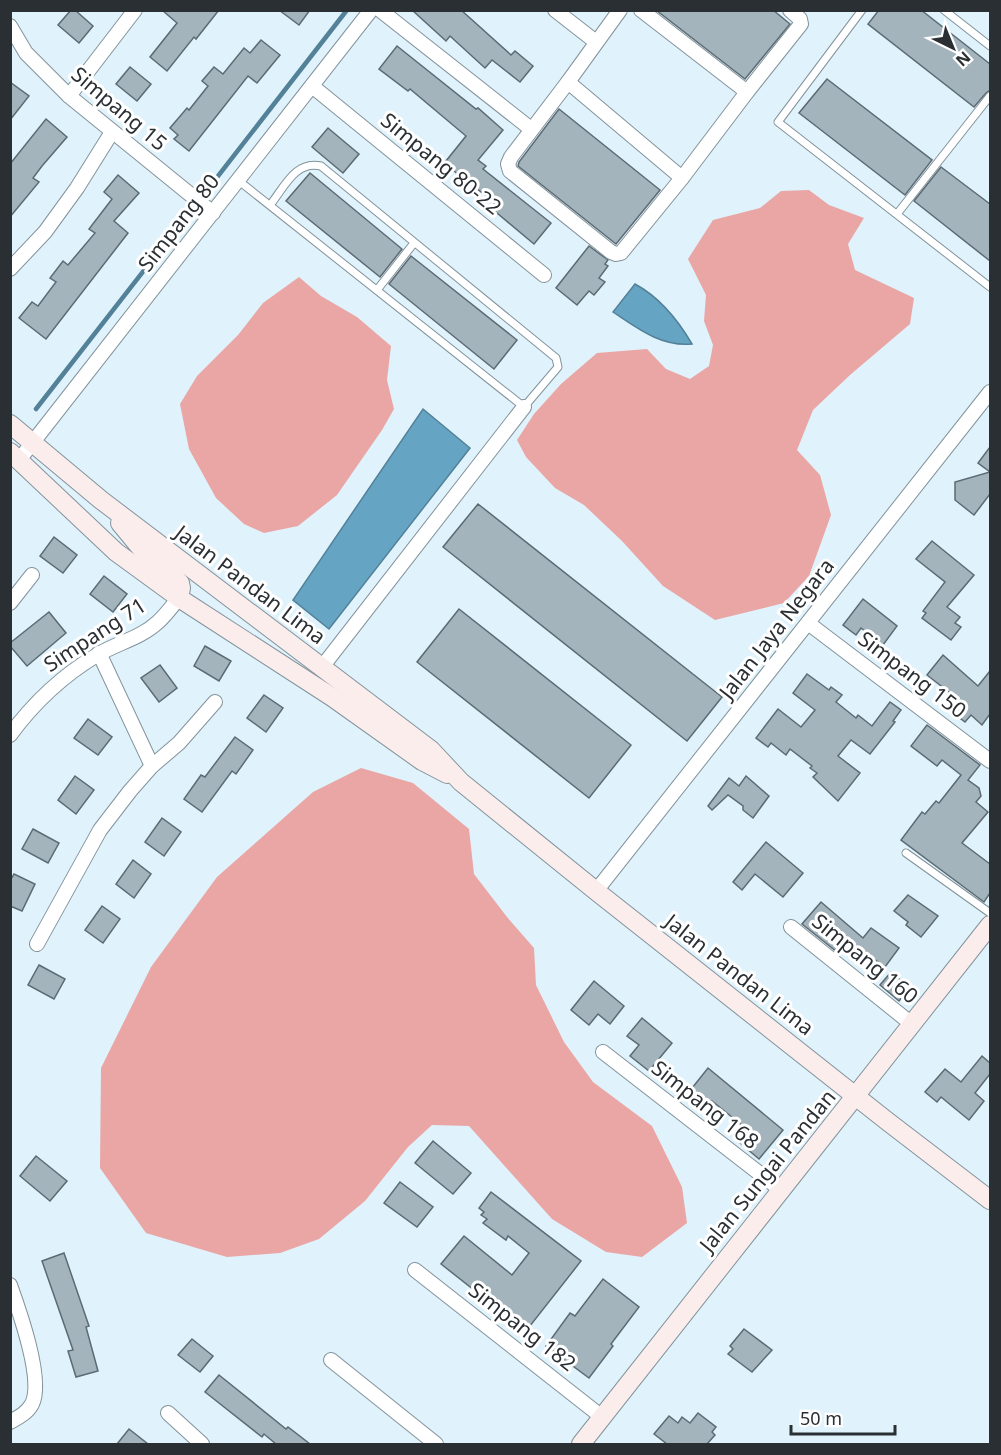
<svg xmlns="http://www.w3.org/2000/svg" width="1001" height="1455" font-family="'Noto Sans',sans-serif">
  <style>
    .forest { fill: #e9a6a5 }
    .water { fill: #65a4c3; stroke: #538198; stroke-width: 1.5 }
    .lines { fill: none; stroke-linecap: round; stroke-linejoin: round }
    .stream { stroke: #538198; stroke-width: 4.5 }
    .building { fill: #a3b4bc; stroke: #5c6b73; stroke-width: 1.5 }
    .lane-casing { stroke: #83939b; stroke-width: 9 }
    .street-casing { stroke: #83939b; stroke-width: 16 }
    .secondary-casing { stroke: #83939b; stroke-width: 20 }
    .lane { stroke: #fff; stroke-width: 7 }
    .street { stroke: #fff; stroke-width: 14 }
    .secondary { stroke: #fceded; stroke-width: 18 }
    .labels { text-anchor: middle; stroke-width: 6; stroke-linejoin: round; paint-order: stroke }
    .street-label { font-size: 21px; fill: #292f33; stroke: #fff }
  </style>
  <rect width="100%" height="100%" fill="#e0f2fb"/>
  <!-- forest -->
  <g class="forest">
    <path d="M809 190 829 205 864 218 848 244 855 270 914 298 910 324 850 375 813 410 797 450 820 475 831 515 809 576 784 603 715 620 663 586 622 541 584 505 555 488 526 457 517 440 534 414 561 384 597 353 647 349 666 369 690 379 709 366 713 345 704 321 706 295 688 259 713 220 760 208 781 191Z"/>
    <path d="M299 277 321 296 357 317 391 346 387 380 394 409 382 430 337 495 298 526 264 533 244 524 216 498 189 449 180 404 197 376 238 335 263 303Z"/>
    <path d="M361 768 413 783 469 829 474 874 507 917 534 948 536 985 564 1042 593 1082 652 1126 682 1187 687 1223 642 1257 606 1252 552 1219 469 1126 432 1125 408 1147 365 1201 319 1239 280 1253 227 1257 146 1233 100 1168 101 1068 151 967 217 877 313 792Z"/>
  </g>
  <!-- water -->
  <g class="water">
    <path d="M635 284C659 297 678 320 692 344 661 347 637 328 613 312Z"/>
    <path d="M423 409 470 448 329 629 293 600Z"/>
  </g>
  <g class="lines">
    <!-- stream -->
    <g class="stream">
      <path d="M208 189 347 10"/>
      <path d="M36 409 191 210"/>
    </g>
  </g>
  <!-- building -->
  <g class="building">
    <path d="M71 10H75L93 26 79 43 58 25Z"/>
    <path d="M162 10H219L196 39 194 37 167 71 150 57 177 23Z"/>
    <path d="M279 10H310L299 25Z"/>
    <path d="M412 10H461L511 55 515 51 533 66 520 82 492 60 485 68 450 36 446 41Z"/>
    <path d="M656 10H773L790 24 745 79Z"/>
    <path d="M879 10H921L990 64V90L986 93 974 107 868 24Z"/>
    <path d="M261 40 280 55 257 83 248 76 189 151 174 139 178 135 170 128 187 108 189 110 208 86 202 81 214 67 223 74 244 48 250 53Z"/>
    <path d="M397 46 476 109 478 108 503 130 478 160 486 166 483 169 551 223 534 244 491 208 495 203 450 168 452 166 446 161 466 136 410 89 408 91 379 69Z"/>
    <path d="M130 67 151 84 137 101 116 84Z"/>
    <path d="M827 79 932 160 905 195 799 113Z"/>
    <path d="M10 82 29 96 10 120Z"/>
    <path d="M559 109 660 190 616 244 518 166 519 162Z"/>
    <path d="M46 119 67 137 42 166 33 178 39 182 10 217V164Z"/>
    <path d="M328 128 359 154 343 173 312 147Z"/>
    <path d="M941 167 990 204V261L914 201Z"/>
    <path d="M310 173 402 249 380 277 286 201Z"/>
    <path d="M118 175 139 193 114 221 128 233 46 339 19 318 32 302 38 306 56 282 50 278 63 261 68 265 95 233 89 229 112 199 104 192Z"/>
    <path d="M589 246 608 260 605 264 608 266 599 278 605 282 594 295 589 291 577 305 556 288Z"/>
    <path d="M411 256 517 340 494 369 389 284Z"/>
    <path d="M990 447V494L974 515 955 500V482L990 472 978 463Z"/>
    <path d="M478 504 722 697 687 741 443 547Z"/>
    <path d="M54 537 77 555 63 573 40 556Z"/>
    <path d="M932 541 974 575 947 607 960 617 955 623 961 627 951 640 922 618 926 613 923 611 945 582 916 559Z"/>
    <path d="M104 576 127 594 113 612 90 594Z"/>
    <path d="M863 599 897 626 883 645 861 628 856 635 843 625Z"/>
    <path d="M459 609 631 745 589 798 417 662Z"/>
    <path d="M49 612 66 633 27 666 10 646V643Z"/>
    <path d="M205 646 231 661 219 681 194 666Z"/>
    <path d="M943 655 978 686 990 671V714L982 725 971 715 965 722 956 715 964 704 927 675Z"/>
    <path d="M160 665 177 688 159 702 141 678Z"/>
    <path d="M807 674 829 690 831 687 842 695 836 702 856 718 858 715 872 726 890 702 901 710 893 721 895 722 870 754 851 740 838 756 860 773 838 801 813 777 817 773 810 768 812 766 790 749 786 755 771 743 768 747 756 738 778 709 801 727 815 710 793 693Z"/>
    <path d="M264 695 283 708 266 732 247 718Z"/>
    <path d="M88 719 112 737 98 755 74 738Z"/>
    <path d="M927 725 980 765 968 780 979 788 981 796 976 802 988 812 962 843 990 864V893L984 902 901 840 922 812 925 814 936 801 939 803 961 775 942 760 937 766 911 746Z"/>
    <path d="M235 737 253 750 236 774 232 771 202 812 184 799 201 775 205 777Z"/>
    <path d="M75 776 94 790 76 814 58 800Z"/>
    <path d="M746 776 769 796 753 818 743 810V806L728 795 712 810 708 806 729 778 739 786Z"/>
    <path d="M162 818 181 832 164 856 145 842Z"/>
    <path d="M33 829 59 843 48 863 22 849Z"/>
    <path d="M766 842 803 873 783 897 755 874 742 890 733 882Z"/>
    <path d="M133 860 151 874 134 898 116 884Z"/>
    <path d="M14 874 35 884 22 911 10 906V881Z"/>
    <path d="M908 895 938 916 921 937 906 925 908 922 894 911Z"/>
    <path d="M821 902 863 938 871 928 899 948 885 967 847 939 837 952 802 924Z"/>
    <path d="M102 906 120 919 103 943 85 930Z"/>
    <path d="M39 965 65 979 54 999 28 985Z"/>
    <path d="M891 972 910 988 899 1001 880 985Z"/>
    <path d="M594 981 624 1006 610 1024 598 1014 589 1025 571 1010Z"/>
    <path d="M642 1018 672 1043 649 1071 630 1056 639 1045 627 1036Z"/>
    <path d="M982 1056 990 1063V1074L975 1093 984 1101 969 1120 941 1097 937 1102 925 1092 945 1069 961 1082Z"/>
    <path d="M708 1068 783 1130 759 1159 740 1143 749 1132 738 1122 712 1101 703 1112 685 1097Z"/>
    <path d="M433 1141 471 1173 453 1194 415 1163Z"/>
    <path d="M36 1156 67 1181 50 1201 20 1176Z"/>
    <path d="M400 1182 433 1207 417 1227 384 1203Z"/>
    <path d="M491 1192 581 1261 526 1331 441 1264 464 1236 512 1275 529 1253 508 1236 506 1240 483 1223 487 1219 481 1215 484 1212 479 1208Z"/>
    <path d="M64 1253 89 1326 86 1327 98 1371 76 1377 68 1351 73 1350 42 1261Z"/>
    <path d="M603 1279 639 1307 611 1344 613 1346 589 1378 546 1346 570 1313 575 1316Z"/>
    <path d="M744 1329 772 1350 752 1372 728 1354 733 1349 730 1346Z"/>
    <path d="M192 1339 213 1356 200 1372 178 1355Z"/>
    <path d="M219 1375 286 1429 288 1427 310 1444H276L264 1434 262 1437 205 1392Z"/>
    <path d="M698 1413 716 1427 712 1432 715 1435 707 1444H667L654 1434 669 1416 678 1423 682 1417 690 1423Z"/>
    <path d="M129 1429 148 1444H117Z"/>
  </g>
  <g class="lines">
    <defs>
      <g id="lane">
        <path d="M862 10 778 122 990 287"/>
        <path d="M944 10 990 46"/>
        <path d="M239 181 524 407 558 367 556 358 321 166C295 160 284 188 270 205"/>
        <path d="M897 214 990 96"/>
        <path d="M377 290 414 243"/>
        <path d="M906 853 990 913"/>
      </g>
      <g id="street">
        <path d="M380 10 531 129"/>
        <path d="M555 10 596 42"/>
        <path d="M641 10 747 92 801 24 800 19 790 10"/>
        <path d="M10 26 26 53 69 96 213 213"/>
        <path d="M568 82 682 178 621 253 616 254 611 252 510 171 508 164 511 157Z"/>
        <path d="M568 82 620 10"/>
        <path d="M312 86 544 275"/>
        <path d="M69 96 135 10"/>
        <path d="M682 178 747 92"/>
        <path d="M10 269 45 232 77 188 112 132"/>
        <path d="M19 460 371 10"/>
        <path d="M10 603 32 575"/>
        <path d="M808 623 990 761"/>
        <path d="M99 653 152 766"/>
        <path d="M322 667 524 407"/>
        <path d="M10 735C35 701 62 676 97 655 117 643 141 638 158 622 166 615 172 606 179 598"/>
        <path d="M596 891 990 392"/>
        <path d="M791 927 913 1025"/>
        <path d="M37 944 100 830 130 791 152 766 179 743 215 702"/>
        <path d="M603 1052 781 1190"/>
        <path d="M415 1270 602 1417"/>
        <path d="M10 1285C19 1310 44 1380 32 1404 27 1413 19 1417 10 1422"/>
        <path d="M331 1360 436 1444"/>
        <path d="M168 1413 202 1444"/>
      </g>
      <g id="secondary">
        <path d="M10 424 101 500 431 750 461 782 596 891 887 1121 990 1200"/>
        <path d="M10 452 116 552 179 598 332 697 422 761 447 774"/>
        <path d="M120 523 144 552 170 572 180 583 181 588 179 598"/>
        <path d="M581 1444 990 925"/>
      </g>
    </defs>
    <!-- lane casing -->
    <use href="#lane" class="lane-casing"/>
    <!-- street casing -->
    <use href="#street" class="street-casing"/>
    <!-- secondary casing -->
    <use href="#secondary" class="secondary-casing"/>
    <!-- lane -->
    <use href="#lane" class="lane"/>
    <!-- street -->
    <use href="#street" class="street"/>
    <!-- secondary -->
    <use href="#secondary" class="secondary"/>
  </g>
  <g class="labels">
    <!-- street labels -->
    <g class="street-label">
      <text transform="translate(119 109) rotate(40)" y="7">Simpang 15</text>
      <text transform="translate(441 164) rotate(39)" y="7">Simpang 80-22</text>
      <text transform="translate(179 223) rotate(-52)" y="7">Simpang 80</text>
      <text transform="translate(250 585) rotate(37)" y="7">Jalan Pandan Lima</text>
      <text transform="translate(777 629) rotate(-52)" y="7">Jalan Jaya Negara</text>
      <text transform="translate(95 635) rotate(-33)" y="7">Simpang 71</text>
      <text transform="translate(912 675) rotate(37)" y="7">Simpang 150</text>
      <text transform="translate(865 959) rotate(39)" y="7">Simpang 160</text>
      <text transform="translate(739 975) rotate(38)" y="7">Jalan Pandan Lima</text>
      <text transform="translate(705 1105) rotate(38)" y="7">Simpang 168</text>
      <text transform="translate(768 1171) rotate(-51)" y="7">Jalan Sungai Pandan</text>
      <text transform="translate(522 1327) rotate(38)" y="7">Simpang 182</text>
    </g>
  </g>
  <!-- border -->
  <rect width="1001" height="1455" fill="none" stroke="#292f33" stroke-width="24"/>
  <!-- north arrow -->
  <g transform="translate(953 48) rotate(137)" stroke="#ffffff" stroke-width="4.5" paint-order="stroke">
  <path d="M0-4.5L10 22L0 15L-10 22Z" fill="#292f33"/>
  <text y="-9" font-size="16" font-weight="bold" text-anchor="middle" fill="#292f33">N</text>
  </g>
  <!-- scale -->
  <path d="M791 1425v9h104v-9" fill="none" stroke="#292f33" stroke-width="3"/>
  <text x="800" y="1425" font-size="18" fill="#292f33" stroke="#ffffff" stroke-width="4.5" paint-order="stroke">50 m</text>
</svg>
